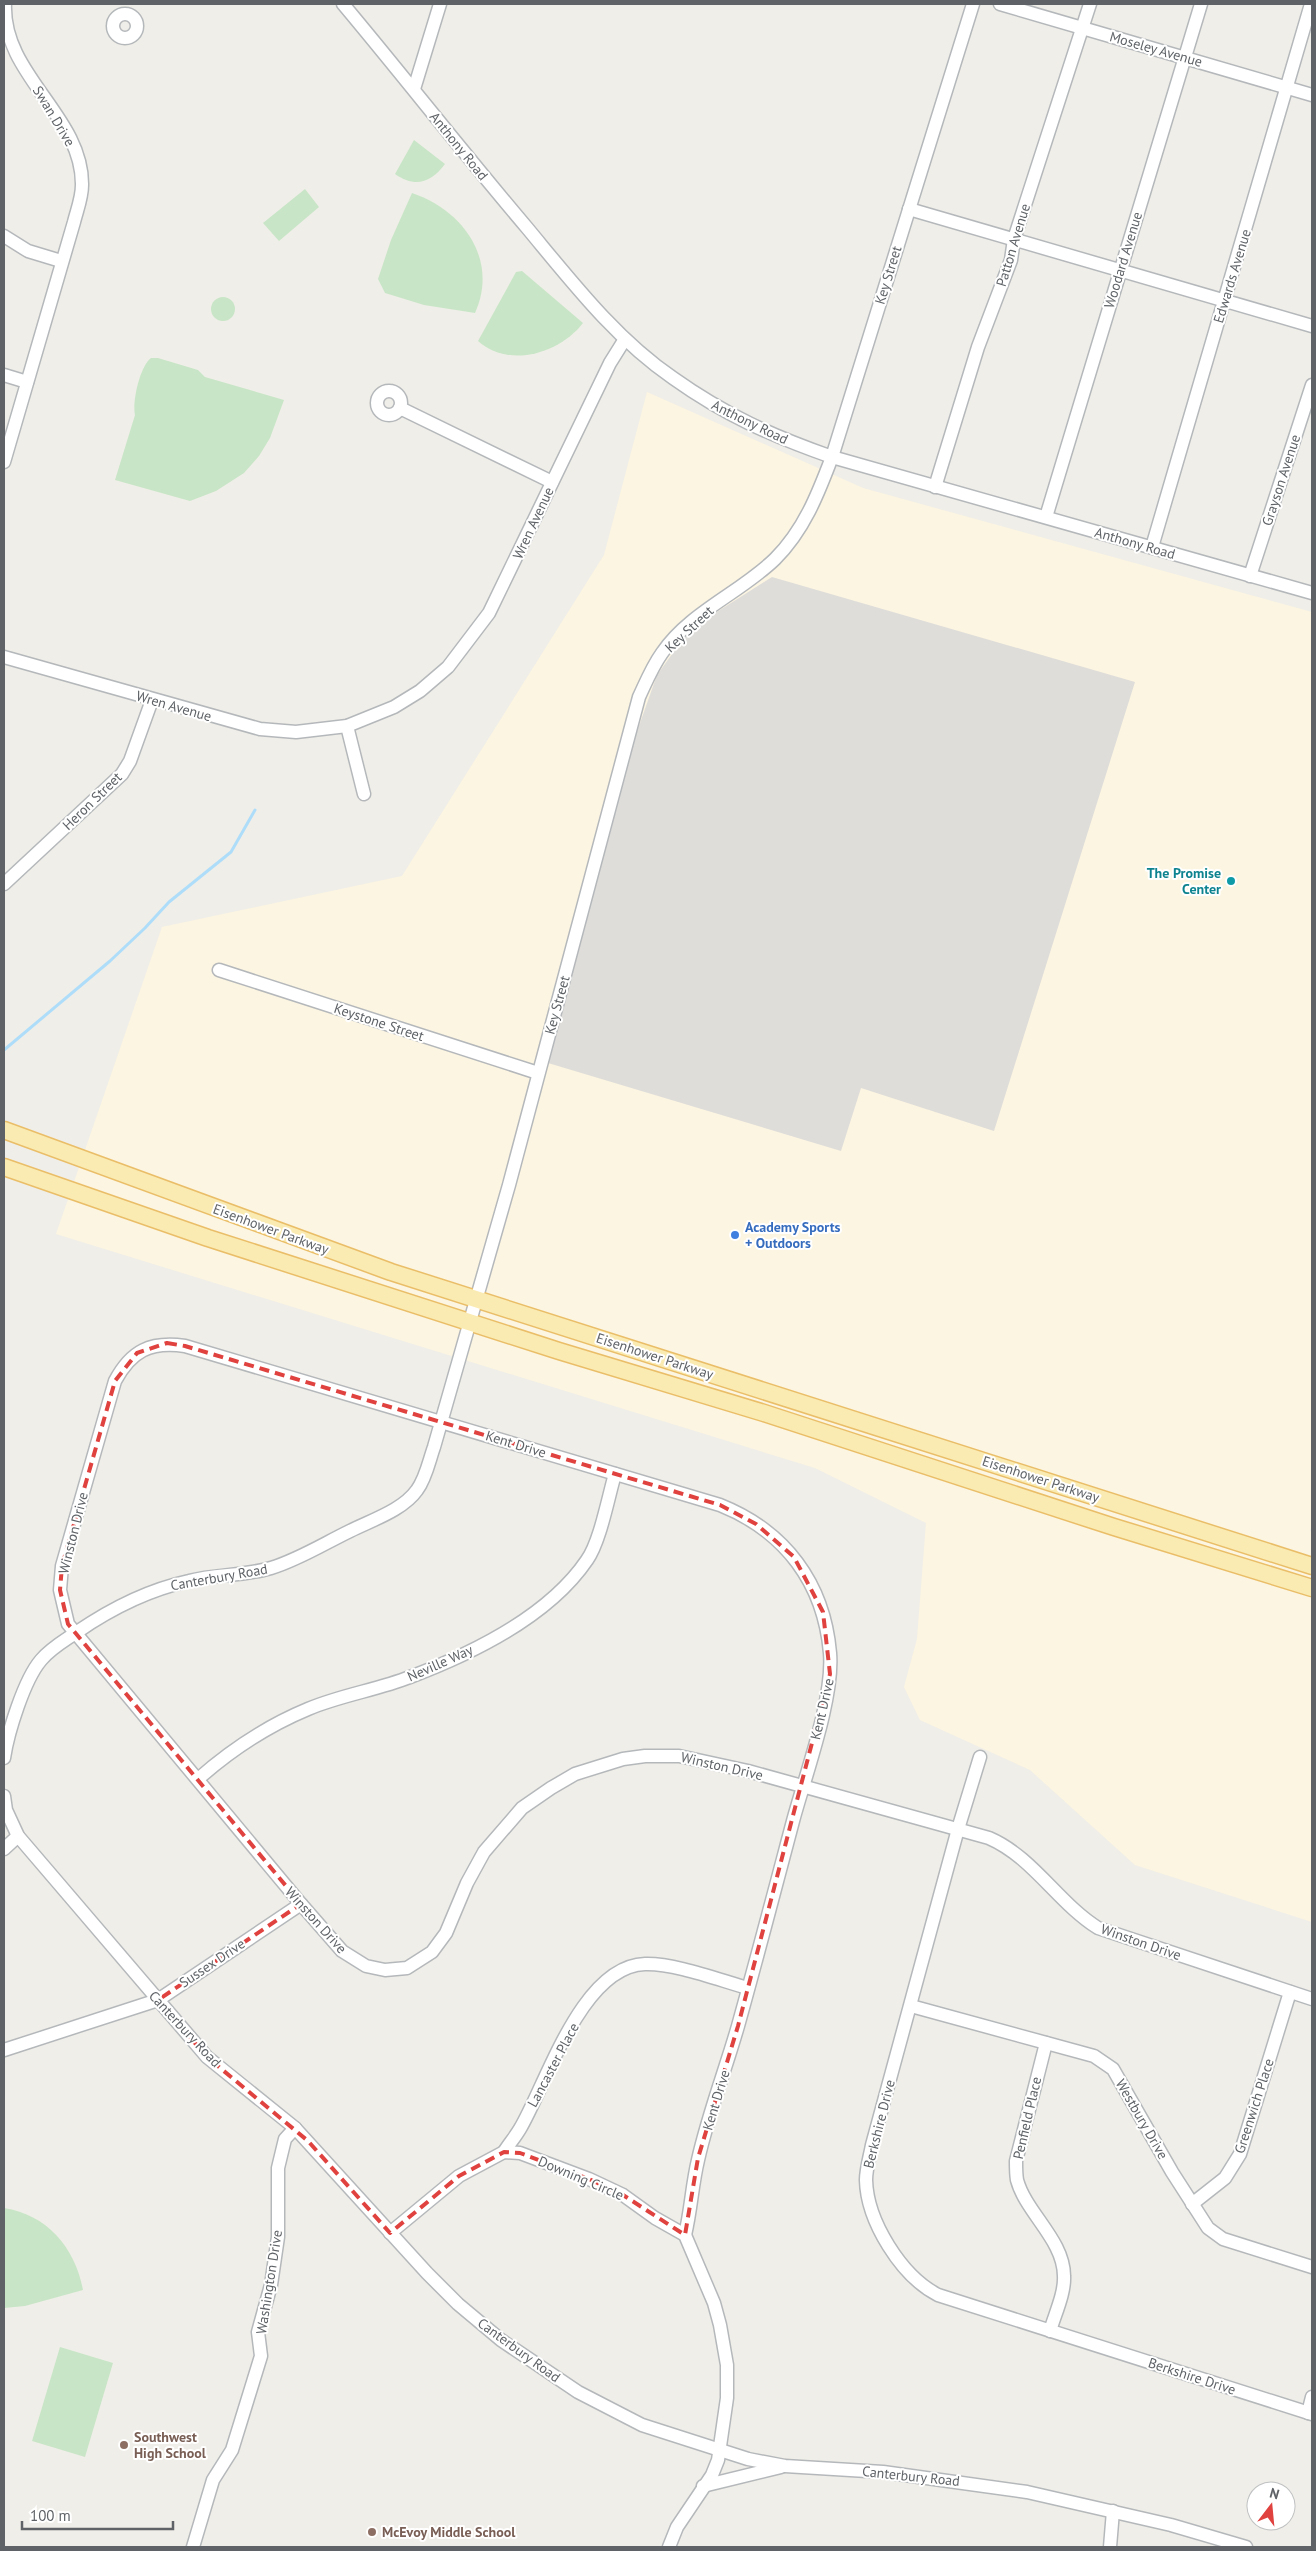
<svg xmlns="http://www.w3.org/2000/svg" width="1316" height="2551" font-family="'PT Sans',sans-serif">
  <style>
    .commercial { fill: #fcf5e1 }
    .industrial { fill: #dfddda }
    .green { fill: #c8e6c7 }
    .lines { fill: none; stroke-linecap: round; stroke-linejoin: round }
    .stream { stroke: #aeddfa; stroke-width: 3 }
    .minor-casing { stroke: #b5b8bb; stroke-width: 15 }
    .major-casing { stroke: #eabe68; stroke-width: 19 }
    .minor { stroke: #fff; stroke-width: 12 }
    .major { stroke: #faebb3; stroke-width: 16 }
    .marked { fill: none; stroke: #e0423f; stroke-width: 4; stroke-dasharray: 10 6; stroke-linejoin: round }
    .culture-dot { fill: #0f9aa8; stroke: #fff; stroke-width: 2 }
    .shop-dot { fill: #3f7fe0; stroke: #fff; stroke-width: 2 }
    .education-dot { fill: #8d6e63; stroke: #fff; stroke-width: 2 }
    .labels { text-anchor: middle; stroke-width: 4; stroke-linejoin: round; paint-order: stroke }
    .street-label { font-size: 14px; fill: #5f6367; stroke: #fff }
    .culture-label { font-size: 14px; font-weight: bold; fill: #0d838f; stroke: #fff; text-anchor: end }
    .shop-label { font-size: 14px; font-weight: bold; fill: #366cbe; stroke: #fff; text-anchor: start }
    .education-label { font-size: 14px; font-weight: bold; fill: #785e54; stroke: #fff; text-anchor: start }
  </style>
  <rect width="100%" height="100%" fill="#f0eee8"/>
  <!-- commercial -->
  <path class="commercial" d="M647 392 863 488 1312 612V1524L1310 1531 1312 1532V1922L1135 1865 1030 1770 920 1720 904 1687 917 1639 926 1523 815 1468 56 1234 162 927 402 876 604 555Z"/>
  <!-- industrial -->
  <path class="industrial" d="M772 577 1135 682 994 1131 861 1088 841 1151 548 1063 634 740 657 675 690 629Z"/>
  <!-- green -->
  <g class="green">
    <path d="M414 140 445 164C431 183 415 188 395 174Z"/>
    <path d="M305 189 319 207 279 241 263 223Z"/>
    <path d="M412 193C463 210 499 260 475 313L424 305 385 293 378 279 391 240Z"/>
    <path d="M522 271 583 323C560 353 509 369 478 341L516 272Z"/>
    <circle cx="223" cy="309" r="12"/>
    <path d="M151 358H158L198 370 205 377 284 400 270 438 259 456 244 473 216 491 190 501 115 480 135 415C132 402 140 366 151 358Z"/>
    <path d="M4 2208C48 2215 75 2248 83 2290L25 2306 4 2308Z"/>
    <path d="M60 2347 113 2363 85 2457 32 2441Z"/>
  </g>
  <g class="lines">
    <!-- stream -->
    <path class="stream" d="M4 1050 110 961 145 928 169 902 231 852 255 810"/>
    <defs>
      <g id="minor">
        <path d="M343 4C405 78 465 155 528 229 572 282 616 339 673 378 725 415 772 436 832 457L1312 593"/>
        <path d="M1000 4 1312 95"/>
        <circle cx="125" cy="26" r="12"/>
        <path d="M414 89 440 4"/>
        <path d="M909 209 1312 326"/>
        <path d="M4 236 28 251 61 261"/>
        <path d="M4 375 27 382"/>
        <circle cx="389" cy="403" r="12"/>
        <path d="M400 408 552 482"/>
        <path d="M4 462 74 222C77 210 82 198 82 185 83 116 2 75 5 4"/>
        <path d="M935 487 978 347 1011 260 1014 239 1090 4"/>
        <path d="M1046 517 1201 4"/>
        <path d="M1152 547 1311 4"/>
        <path d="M1250 576 1312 385"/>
        <path d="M4 657 260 729 296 732 347 726 394 707 420 691 448 667 489 613 610 363 625 339"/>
        <path d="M347 726 364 794"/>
        <path d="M4 884 122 774 130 761 152 700"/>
        <path d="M219 970 538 1073"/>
        <path d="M980 1757 958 1829 872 2145C870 2156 866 2169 866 2180 867 2221 901 2276 938 2295L1312 2414"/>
        <path d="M4 1758C8 1732 24 1680 41 1660 51 1648 64 1641 77 1632 112 1608 147 1590 189 1581 216 1574 244 1576 271 1568 298 1560 325 1543 350 1531 372 1520 403 1510 417 1490 426 1478 429 1461 434 1447L509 1185 639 697C646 682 652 667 662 653 690 612 740 593 775 559 804 530 818 494 832 457L973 4"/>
        <path d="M198 1779C232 1749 267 1726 308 1709 341 1695 377 1690 410 1677 471 1654 549 1616 587 1560 600 1542 608 1498 615 1474"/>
        <path d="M4 1796 6 1810 18 1836 207 2057 295 2128 427 2273 458 2304 501 2340 578 2392 642 2425 748 2459 785 2466 883 2472 1027 2492 1171 2525 1246 2547"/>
        <path d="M4 1849 18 1836"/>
        <path d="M911 2006 1094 2056 1113 2069 1172 2172 1208 2228 1223 2239 1312 2267"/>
        <path d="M1046 2043 1016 2161C1016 2167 1016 2174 1017 2180 1026 2213 1064 2240 1064 2276 1065 2293 1055 2314 1050 2331"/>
        <path d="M4 2050 158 2000 301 1904"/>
        <path d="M504 2152C509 2144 516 2136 521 2127 547 2082 582 1966 645 1964 674 1963 719 1980 748 1988"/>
        <path d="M1192 2204 1225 2178 1240 2154 1290 1992"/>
        <path d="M390 2233 459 2176 504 2152 520 2153 589 2179 623 2195 655 2218 685 2235 714 2303 720 2325 727 2365V2398L718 2460 712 2475 677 2527 669 2547"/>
        <path d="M685 2235C691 2210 692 2185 698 2160 708 2115 725 2071 738 2026 757 1958 775 1889 793 1821 805 1776 834 1698 830 1653 824 1583 785 1531 720 1505L185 1346C150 1341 131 1351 115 1381L62 1566 60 1590 68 1624 301 1904 342 1951 366 1966 385 1970 407 1968 432 1952 446 1933 467 1883 484 1852 522 1808 551 1788 575 1774 623 1759 645 1756H679L748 1771 989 1838C1033 1857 1058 1903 1098 1928L1312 1999"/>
        <path d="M1308 2413 1312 2397"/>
        <path d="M703 2486 781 2467"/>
        <path d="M193 2547 213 2480 232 2450 261 2356 258 2332 271 2285 278 2237V2168L285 2139 295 2128"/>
        <path d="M1110 2547 1113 2511"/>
      </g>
      <g id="major">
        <path d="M4 1130 391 1272 1312 1566"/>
        <path d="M4 1167 208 1238 559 1351 764 1413 1114 1527 1312 1588"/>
      </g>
    </defs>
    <!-- minor casing -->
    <use href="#minor" class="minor-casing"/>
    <!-- major casing -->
    <use href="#major" class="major-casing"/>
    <!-- minor -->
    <use href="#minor" class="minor"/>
    <!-- major -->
    <use href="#major" class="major"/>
  </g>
  <!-- marked area -->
  <path class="marked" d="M167 1343 185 1346 720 1505 756 1524 794 1557 823 1612 830 1674 738 2026 698 2158 685 2235 623 2195 589 2179 520 2153 504 2152 459 2176 390 2233 308 2141 207 2057 158 2000 301 1904 68 1624 60 1590 62 1566 115 1381 137 1353Z"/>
  <!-- markers -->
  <circle class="culture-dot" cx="1231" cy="881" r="5"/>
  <circle class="shop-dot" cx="735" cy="1235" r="5"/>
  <g class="education-dot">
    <circle cx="124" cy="2445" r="5"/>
    <circle cx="372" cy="2532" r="5"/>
  </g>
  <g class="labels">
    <!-- street labels -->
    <g class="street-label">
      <text transform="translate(1156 49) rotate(16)" y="5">Moseley Avenue</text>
      <text transform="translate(54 116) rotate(59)" y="5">Swan Drive</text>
      <text transform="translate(459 146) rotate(51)" y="5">Anthony Road</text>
      <text transform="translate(1013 245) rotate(-73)" y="5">Patton Avenue</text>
      <text transform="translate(1123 260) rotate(-73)" y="5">Woodard Avenue</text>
      <text transform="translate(888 275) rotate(-73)" y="5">Key Street</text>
      <text transform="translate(1232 276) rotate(-73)" y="5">Edwards Avenue</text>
      <text transform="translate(750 422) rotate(26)" y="5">Anthony Road</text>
      <text transform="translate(1281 480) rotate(-72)" y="5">Grayson Avenue</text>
      <text transform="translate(533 523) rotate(-65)" y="5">Wren Avenue</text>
      <text transform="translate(1135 543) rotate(16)" y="5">Anthony Road</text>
      <text transform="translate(689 629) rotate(-43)" y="5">Key Street</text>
      <text transform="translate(174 706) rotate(16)" y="5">Wren Avenue</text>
      <text transform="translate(92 801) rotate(-44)" y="5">Heron Street</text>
      <text transform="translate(557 1005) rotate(-75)" y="5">Key Street</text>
      <text transform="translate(379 1022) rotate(18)" y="5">Keystone Street</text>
      <text transform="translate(271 1229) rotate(20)" y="5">Eisenhower Parkway</text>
      <text transform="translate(655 1356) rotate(18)" y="5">Eisenhower Parkway</text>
      <text transform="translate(516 1444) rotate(17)" y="5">Kent Drive</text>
      <text transform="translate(1041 1479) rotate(18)" y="5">Eisenhower Parkway</text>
      <text transform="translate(73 1533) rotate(-76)" y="5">Winston Drive</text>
      <text transform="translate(219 1577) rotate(-10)" y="5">Canterbury Road</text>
      <text transform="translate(440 1663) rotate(-24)" y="5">Neville Way</text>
      <text transform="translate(822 1709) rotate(-77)" y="5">Kent Drive</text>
      <text transform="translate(722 1766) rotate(13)" y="5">Winston Drive</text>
      <text transform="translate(316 1920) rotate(48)" y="5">Winston Drive</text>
      <text transform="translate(1141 1942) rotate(19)" y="5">Winston Drive</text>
      <text transform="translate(212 1963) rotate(-34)" y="5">Sussex Drive</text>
      <text transform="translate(185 2029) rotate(47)" y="5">Canterbury Road</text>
      <text transform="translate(553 2065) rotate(-62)" y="5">Lancaster Place</text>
      <text transform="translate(716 2100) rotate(-73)" y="5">Kent Drive</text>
      <text transform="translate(1254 2106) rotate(-72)" y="5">Greenwich Place</text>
      <text transform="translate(1027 2118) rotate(-77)" y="5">Penfield Place</text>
      <text transform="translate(1142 2119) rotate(60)" y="5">Westbury Drive</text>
      <text transform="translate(879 2124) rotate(-76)" y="5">Berkshire Drive</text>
      <text transform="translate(581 2178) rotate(23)" y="5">Downing Circle</text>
      <text transform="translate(269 2282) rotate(-81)" y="5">Washington Drive</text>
      <text transform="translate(519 2350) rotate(36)" y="5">Canterbury Road</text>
      <text transform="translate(1192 2376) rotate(18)" y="5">Berkshire Drive</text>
      <text transform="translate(911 2476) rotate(6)" y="5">Canterbury Road</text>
    </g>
    <!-- culture labels -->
    <g class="culture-label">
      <text x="1221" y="878">The Promise<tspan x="1221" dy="16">Center</tspan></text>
    </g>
    <!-- shop labels -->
    <g class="shop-label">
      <text x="745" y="1232">Academy Sports<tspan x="745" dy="16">+ Outdoors</tspan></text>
    </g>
    <!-- education labels -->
    <g class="education-label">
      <text x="134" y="2442">Southwest<tspan x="134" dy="16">High School</tspan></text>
      <text x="382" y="2537">McEvoy Middle School</text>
    </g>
  </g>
  <!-- border -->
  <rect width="1316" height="2551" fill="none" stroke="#5f6367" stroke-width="10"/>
  <!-- north arrow -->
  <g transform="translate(1271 2506) rotate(16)"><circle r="24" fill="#ffffff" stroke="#bfc1c2"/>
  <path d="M0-4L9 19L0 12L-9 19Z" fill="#e0423f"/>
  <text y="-8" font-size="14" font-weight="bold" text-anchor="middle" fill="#5f6367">N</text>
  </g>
  <!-- scale -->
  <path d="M22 2521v8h151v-8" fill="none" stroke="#5f6367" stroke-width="2.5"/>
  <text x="30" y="2521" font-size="15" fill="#5f6367" stroke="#ffffff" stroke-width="4" paint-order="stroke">100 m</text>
</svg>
